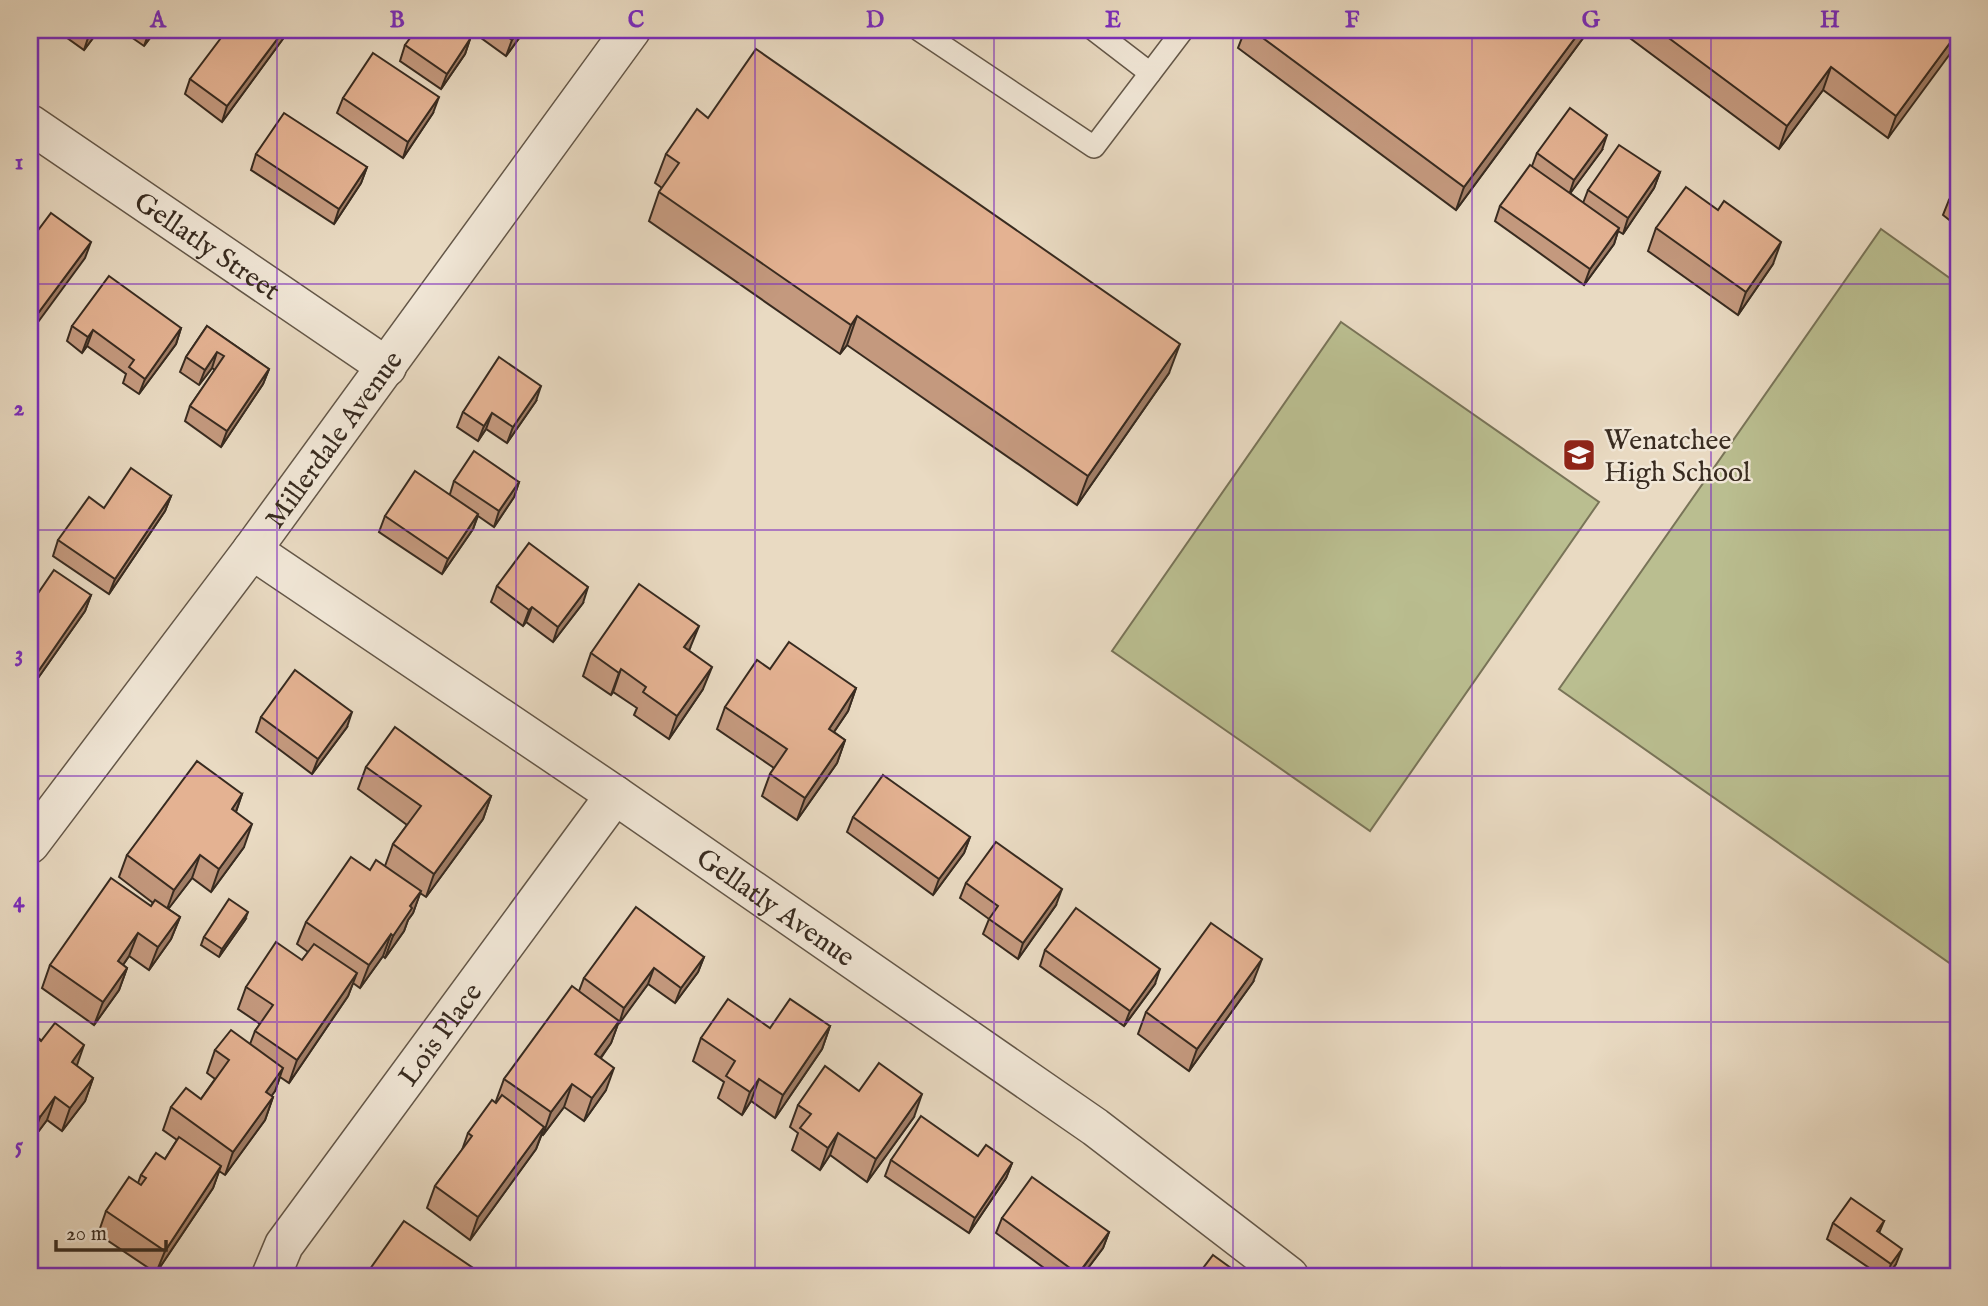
<svg xmlns="http://www.w3.org/2000/svg" width="1988" height="1306" font-family="'IM FELL English',serif">
  <style>
    .green { fill: #babe90; stroke: #797458; stroke-width: 2 }
    .lines { fill: none; stroke-linecap: round; stroke-linejoin: round }
    .service-casing { stroke: #645748; stroke-width: 24 }
    .minor-casing { stroke: #645748; stroke-width: 41 }
    .tertiary-casing { stroke: #645748; stroke-width: 41 }
    .service { stroke: #f1e7d7; stroke-width: 21 }
    .minor { stroke: #f1e7d7; stroke-width: 38 }
    .tertiary { stroke: #f1e7d7; stroke-width: 38 }
    .wall { fill: #c4997e; stroke: #382b20; stroke-width: 2 }
    .shaded-wall { fill: #a07d66; stroke: #382b20; stroke-width: 2 }
    .building { fill: #e4b292; stroke: #382b20; stroke-width: 2 }
    .grid { fill: none; stroke: #7b2cbf; stroke-width: 2; stroke-opacity: 0.55 }
    .labels { text-anchor: middle; stroke-width: 5; stroke-linejoin: round; paint-order: stroke }
    .street-label { font-size: 28px; fill: #382b20; stroke: #f1e7d7 }
    .poi-label { font-size: 28px; fill: #382b20; stroke: #f1e7d7; text-anchor: start }
    .neatline { fill: none; stroke: #7b2cbf; stroke-width: 2.5 }
    .grid-label { font-size: 23px; text-anchor: middle; font-weight: bold; fill: #7b2cbf }
  </style>
  <rect width="100%" height="100%" fill="#e9dac2"/>
  <filter id="stains"><feTurbulence type="fractalNoise" baseFrequency=".00286" numOctaves="4"/><feColorMatrix values="0 0 0 0 .2 0 0 0 0 .09 0 0 0 0 .02 0 0 0 .5 -.17"/></filter>
  <radialGradient id="worn" r=".72"><stop offset=".6" stop-color="#630" stop-opacity="0"/><stop offset="1" stop-color="#630" stop-opacity=".3"/></radialGradient>
  <!-- green -->
  <g class="green">
    <path d="M1881 229 1958 284V969L1559 689Z"/>
    <path d="M1341 322 1599 502 1370 831 1112 651Z"/>
  </g>
  <g class="lines">
    <defs>
      <g id="service">
        <path d="M919 30 1094 147 1183 30"/>
        <path d="M1094 30 1150 73"/>
      </g>
      <g id="minor">
        <path id="s1" d="M30 124 387 367"/>
        <path id="s2" d="M252 550 615 795 1095 1127 1289 1276"/>
        <path id="s3" d="M271 1276 284 1245 615 795"/>
      </g>
      <g id="tertiary">
        <path id="s4" d="M30 844 252 550 631 30"/>
      </g>
    </defs>
    <!-- service casing -->
    <use href="#service" class="service-casing"/>
    <!-- minor casing -->
    <use href="#minor" class="minor-casing"/>
    <!-- tertiary casing -->
    <use href="#tertiary" class="tertiary-casing"/>
    <!-- service -->
    <use href="#service" class="service"/>
    <!-- minor -->
    <use href="#minor" class="minor"/>
    <!-- tertiary -->
    <use href="#tertiary" class="tertiary"/>
  </g>
  <!-- wall -->
  <g class="wall">
    <path d="M56 30H99L84 50Z"/>
    <path d="M121 30H156L144 46Z"/>
    <path d="M470 30H525L506 56Z"/>
    <path d="M1245 30H1589L1456 210 1238 48Z"/>
    <path d="M1619 30H1958L1888 138 1823 90 1779 149Z"/>
    <path d="M285 36 222 122 185 94 190 79Z"/>
    <path d="M470 39 465 54 441 89 400 61 405 45Z"/>
    <path d="M343 98 433 113 403 158 337 113Z"/>
    <path d="M708 118 1169 373 1077 505 847 345 840 354 649 221 659 192 662 188 655 183 666 154Z"/>
    <path d="M1602 150 1570 193 1583 203 1588 190 1660 172 1654 188 1623 234 1618 231 1614 244 1584 285 1495 221 1500 206 1532 166 1537 153Z"/>
    <path d="M256 154 367 167 361 183 334 224 251 170Z"/>
    <path d="M1958 187V227L1943 215 1949 200Z"/>
    <path d="M1656 228 1773 264 1738 315 1648 251Z"/>
    <path d="M72 326 181 328 176 344 139 394 123 383 126 374 87 346 82 353 67 341Z"/>
    <path d="M207 326 269 369 263 384 221 447 185 421 190 406 215 370 212 368 199 385 180 372 186 357Z"/>
    <path d="M536 401 507 443 486 429 478 441 457 427 463 412Z"/>
    <path d="M454 481 519 482 514 497 494 527 478 516 473 529 442 574 379 532 385 516 450 494Z"/>
    <path d="M171 496 165 511 109 594 53 556 58 540Z"/>
    <path d="M497 586 583 603 553 642 526 622 523 626 491 602Z"/>
    <path d="M91 595 85 611 31 688 30 687V605Z"/>
    <path d="M690 648 689 651 703 689 669 739 634 715 637 708 613 692 611 695 583 676 591 653Z"/>
    <path d="M770 669 856 688 848 711 834 732 845 740 837 763 797 820 762 796 770 774 774 768 717 729 725 707Z"/>
    <path d="M261 717 347 727 312 774 256 732Z"/>
    <path d="M366 767 491 796 483 819 426 897 420 893 413 913 408 920 404 931 385 958 383 956 360 988 353 983 348 996 289 1083 280 1077 275 1091 271 1096 273 1097 265 1120 225 1175 219 1171 213 1188 156 1273 98 1234 106 1211 138 1183 141 1175 165 1159 177 1140 163 1130 171 1107 201 1099 215 1079 207 1073 215 1050 250 1044 255 1031 260 1024 238 1009 246 987 302 960 308 952 297 944 306 922 370 870 385 866 393 844 407 825 358 789Z"/>
    <path d="M242 794 236 812 244 847 211 892 192 878 168 909 180 917 171 939 149 970 129 956 123 965 127 968 119 990 94 1025 42 988 50 965 151 906 153 903 119 877 127 855Z"/>
    <path d="M853 817 970 837 964 853 933 895 847 832Z"/>
    <path d="M966 883 1056 905 1018 959 983 934 989 919 960 898Z"/>
    <path d="M245 920 219 957 201 945 204 937Z"/>
    <path d="M1045 950 1155 984 1124 1026 1040 966Z"/>
    <path d="M704 957 698 972 675 1003 648 984 618 1024 611 1043 601 1058 606 1090 584 1121 564 1107 543 1135 542 1134 536 1149 470 1240 427 1208 435 1186 462 1150 468 1133 497 1102 496 1101 504 1079 579 991 584 978Z"/>
    <path d="M1253 982 1189 1071 1138 1034 1146 1012Z"/>
    <path d="M830 1026 822 1049 775 1118 751 1101 742 1115 718 1098 724 1082 693 1061 701 1038 770 1028Z"/>
    <path d="M30 1032 93 1078 85 1101 62 1131 47 1120 32 1140 30 1138Z"/>
    <path d="M859 1091 914 1117 867 1182 830 1155 820 1170 792 1150 798 1133 790 1127 798 1105Z"/>
    <path d="M978 1156 1012 1163 1006 1178 969 1233 885 1176 891 1160Z"/>
    <path d="M1002 1218 1109 1232 1103 1248 1082 1276H1055L996 1233Z"/>
    <path d="M1884 1221 1879 1233 1896 1264 1888 1276H1881L1827 1239 1833 1223Z"/>
  </g>
  <!-- shaded-wall -->
  <g class="shaded-wall">
    <path d="M93 30H99L84 50 89 35Z"/>
    <path d="M150 30H156L144 46Z"/>
    <path d="M284 30H287L285 36 222 122 227 106Z"/>
    <path d="M519 30H525L506 56 512 40Z"/>
    <path d="M1581 30H1589L1456 210 1464 187Z"/>
    <path d="M1958 32V43L1888 138 1896 116Z"/>
    <path d="M470 39 465 54 441 89 447 74Z"/>
    <path d="M1831 67 1823 90 1779 149 1787 126Z"/>
    <path d="M439 97 433 113 403 158 408 142Z"/>
    <path d="M1607 135 1602 150 1569 195 1574 180Z"/>
    <path d="M367 167 361 183 334 224 339 209Z"/>
    <path d="M1660 172 1654 188 1623 234 1628 218Z"/>
    <path d="M1619 228 1614 244 1584 285 1590 269Z"/>
    <path d="M91 242 85 258 30 333V324Z"/>
    <path d="M1781 242 1773 264 1738 315 1746 292Z"/>
    <path d="M857 316 847 345 840 354 851 325Z"/>
    <path d="M181 328 176 344 139 394 145 379Z"/>
    <path d="M93 330 87 346 82 353 88 337Z"/>
    <path d="M1180 344 1169 373 1077 505 1088 476Z"/>
    <path d="M217 352 212 368 199 385 205 370Z"/>
    <path d="M269 369 263 384 221 447 227 431Z"/>
    <path d="M541 386 536 401 507 443 513 427Z"/>
    <path d="M492 413 486 429 478 441 484 426Z"/>
    <path d="M519 482 514 497 494 527 499 511Z"/>
    <path d="M171 496 165 511 109 594 115 579Z"/>
    <path d="M478 514 473 529 442 574 448 559Z"/>
    <path d="M588 587 583 603 553 642 558 627Z"/>
    <path d="M91 595 85 611 31 688 37 673Z"/>
    <path d="M532 607 526 622 523 626 529 610Z"/>
    <path d="M699 626 690 648 676 670 684 647Z"/>
    <path d="M712 667 703 689 669 739 677 716Z"/>
    <path d="M621 669 613 692 611 695 619 673Z"/>
    <path d="M856 688 848 711 821 751 829 729Z"/>
    <path d="M352 712 347 727 312 774 318 759Z"/>
    <path d="M845 740 837 763 797 820 805 798Z"/>
    <path d="M242 794 234 817 232 809Z"/>
    <path d="M491 796 483 819 426 897 434 874Z"/>
    <path d="M252 824 244 847 211 892 219 869Z"/>
    <path d="M970 837 964 853 933 895 939 879Z"/>
    <path d="M200 855 192 878 166 912 174 890Z"/>
    <path d="M1062 889 1056 905 1018 959 1023 943Z"/>
    <path d="M421 891 413 913 408 920 404 931 385 958 393 936 410 906Z"/>
    <path d="M248 912 245 920 219 957 222 949Z"/>
    <path d="M180 917 171 939 149 970 158 947Z"/>
    <path d="M138 933 129 956 110 984 118 961Z"/>
    <path d="M391 934 383 956 360 988 369 965Z"/>
    <path d="M704 957 698 972 675 1003 681 988Z"/>
    <path d="M1262 959 1253 982 1189 1071 1197 1049Z"/>
    <path d="M127 968 119 990 94 1025 103 1002Z"/>
    <path d="M654 968 648 984 619 1024 624 1008Z"/>
    <path d="M1160 969 1155 984 1124 1026 1130 1011Z"/>
    <path d="M357 973 348 996 289 1083 297 1060Z"/>
    <path d="M619 1021 611 1043 587 1076 595 1054Z"/>
    <path d="M830 1026 822 1049 775 1118 783 1095Z"/>
    <path d="M84 1045 76 1068 72 1062Z"/>
    <path d="M283 1068 275 1091 258 1115 266 1092Z"/>
    <path d="M614 1068 606 1090 584 1121 592 1098Z"/>
    <path d="M93 1078 85 1101 62 1131 70 1108Z"/>
    <path d="M759 1079 751 1101 742 1115 750 1092Z"/>
    <path d="M572 1084 564 1107 543 1135 551 1112Z"/>
    <path d="M922 1094 914 1117 867 1182 876 1159Z"/>
    <path d="M55 1097 47 1120 32 1140 40 1117Z"/>
    <path d="M273 1097 265 1120 225 1175 233 1152Z"/>
    <path d="M544 1127 536 1149 470 1240 478 1217Z"/>
    <path d="M838 1133 830 1155 820 1170 828 1148Z"/>
    <path d="M1012 1163 1006 1178 969 1233 975 1218Z"/>
    <path d="M221 1166 213 1188 156 1273 165 1251Z"/>
    <path d="M1109 1232 1103 1248 1082 1276H1077Z"/>
    <path d="M1902 1249 1896 1264 1887 1276 1891 1264Z"/>
  </g>
  <!-- building -->
  <g class="building">
    <path d="M83 30H93L89 35Z"/>
    <path d="M227 30H284L227 106 190 79Z"/>
    <path d="M416 30H457L470 39 447 74 405 45Z"/>
    <path d="M497 30H519L512 40Z"/>
    <path d="M1252 30H1581L1464 187Z"/>
    <path d="M1658 30H1958V32L1896 116 1831 67 1787 126Z"/>
    <path d="M756 49 1180 344 1088 476 857 316 851 325 659 192 679 163 666 154 697 109 708 118Z"/>
    <path d="M373 53 439 97 408 142 343 98Z"/>
    <path d="M1570 108 1607 135 1574 180 1537 153Z"/>
    <path d="M284 113 367 167 339 209 256 154Z"/>
    <path d="M1619 145 1660 172 1628 218 1588 190Z"/>
    <path d="M1530 165 1619 228 1590 269 1500 206Z"/>
    <path d="M1686 187 1718 210 1724 201 1781 242 1746 292 1656 228Z"/>
    <path d="M1958 187V207L1949 200Z"/>
    <path d="M51 213 91 242 30 324V241Z"/>
    <path d="M109 276 181 328 145 379 129 367 134 360 93 330 88 337 72 326Z"/>
    <path d="M207 326 269 369 227 431 190 406 224 356 217 352 205 370 186 357Z"/>
    <path d="M499 357 541 386 513 427 492 413 484 426 463 412Z"/>
    <path d="M474 451 519 482 499 511 454 481Z"/>
    <path d="M131 468 171 496 115 579 58 540 89 497 104 508Z"/>
    <path d="M415 471 478 514 448 559 385 516Z"/>
    <path d="M529 543 588 587 558 627 532 607 529 610 497 586Z"/>
    <path d="M54 570 91 595 37 673 30 668V605Z"/>
    <path d="M639 584 699 626 684 647 712 667 677 716 643 692 646 687 621 669 619 673 591 653Z"/>
    <path d="M789 642 856 688 829 729 845 740 805 798 770 774 787 749 725 707 757 660 770 669Z"/>
    <path d="M295 670 352 712 318 759 261 717Z"/>
    <path d="M395 727 491 796 434 874 393 844 421 806 366 767Z"/>
    <path d="M197 761 242 794 232 809 252 824 219 869 200 855 174 890 127 855Z"/>
    <path d="M883 775 970 837 939 879 853 817Z"/>
    <path d="M996 842 1062 889 1023 943 989 919 998 906 966 883Z"/>
    <path d="M351 857 370 870 376 860 421 891 410 906 412 908 393 936 391 934 369 965 306 922Z"/>
    <path d="M111 878 151 906 155 900 180 917 158 947 138 933 118 961 127 968 103 1002 50 965Z"/>
    <path d="M229 899 248 912 222 949 204 937Z"/>
    <path d="M636 907 704 957 681 988 654 968 624 1008 584 978Z"/>
    <path d="M1076 908 1160 969 1130 1011 1045 950Z"/>
    <path d="M1211 923 1262 959 1197 1049 1146 1012Z"/>
    <path d="M276 942 302 960 314 944 357 973 297 1060 255 1031 273 1005 246 987Z"/>
    <path d="M572 986 619 1021 595 1054 614 1068 592 1098 572 1084 551 1112 504 1079Z"/>
    <path d="M728 999 770 1028 790 999 830 1026 783 1095 759 1079 750 1092 726 1076 735 1061 701 1038Z"/>
    <path d="M55 1023 84 1045 72 1062 93 1078 70 1108 55 1097 40 1117 30 1110V1032L41 1041Z"/>
    <path d="M231 1030 283 1068 266 1092 273 1097 233 1152 171 1107 186 1088 201 1099 229 1060 215 1050Z"/>
    <path d="M879 1063 922 1094 876 1159 838 1133 828 1148 800 1128 811 1114 798 1105 825 1066 859 1091Z"/>
    <path d="M502 1095 544 1127 478 1217 435 1186 472 1136 468 1133 492 1100 496 1103Z"/>
    <path d="M921 1116 978 1156 986 1145 1012 1163 975 1218 891 1160Z"/>
    <path d="M179 1137 221 1166 165 1251 106 1211 129 1177 141 1185 146 1178 141 1175 156 1153 165 1159Z"/>
    <path d="M1032 1177 1109 1232 1078 1274 1002 1218Z"/>
    <path d="M1851 1198 1884 1221 1877 1231 1902 1249 1891 1264 1833 1223Z"/>
    <path d="M404 1221 485 1276H365Z"/>
    <path d="M1213 1255 1242 1276H1197Z"/>
    <path d="M1501 1268 1513 1276H1495Z"/>
    <path d="M765 1275V1276H731Z"/>
  </g>
  <!-- grid -->
  <path class="grid" d="M277 30V1276M516 30V1276M755 30V1276M994 30V1276M1233 30V1276M1472 30V1276M1711 30V1276M30 284H1958M30 530H1958M30 776H1958M30 1022H1958"/>
  <!-- icons -->
  <defs>
    <symbol id="school-square" viewBox="-11 -11 22 22"><rect x="-9" y="-9" width="18" height="18" rx="4" fill="#8f2418" stroke="#f1e7d7"/><path d="M0-5L7-2L0 1L-7-2ZM-4 1L0 2.5L4 1V4Q0 6-4 4Z" fill="#fff"/></symbol>
  </defs>
  <g fill-rule="evenodd">
    <use href="#school-square" x="1560" y="436" width="38" height="38"/>
  </g>
  <g class="labels">
    <!-- street labels -->
    <g class="street-label">
      <text dy="10" stroke="none"><textPath href="#s1" startOffset="215">Gellatly Street</textPath></text>
      <text dy="10" stroke="none"><textPath href="#s4" startOffset="506">Millerdale Avenue</textPath></text>
      <text dy="10" stroke="none"><textPath href="#s2" startOffset="634">Gellatly Avenue</textPath></text>
      <text dy="10" stroke="none"><textPath href="#s3" startOffset="296">Lois Place</textPath></text>
    </g>
    <!-- poi labels -->
    <g class="poi-label">
      <text x="1604" y="449">Wenatchee<tspan x="1604" dy="32">High School</tspan></text>
    </g>
  </g>
  <!-- margin -->
  <rect width="1988" height="1306" fill="none" stroke="#e9dac2" stroke-width="77"/>
  <!-- scale -->
  <path d="M56 1240v10h110v-10" fill="none" stroke="#382b20" stroke-width="3.5"/>
  <text x="66" y="1240" font-size="21" fill="#382b20" stroke="#f1e7d7" stroke-width="5" paint-order="stroke">20 m</text>
  <rect x="38" y="38" width="1912" height="1230" class="neatline"/>
  <g class="grid-label">
    <text x="158" y="27">A</text>
    <text x="397" y="27">B</text>
    <text x="636" y="27">C</text>
    <text x="875" y="27">D</text>
    <text x="1113" y="27">E</text>
    <text x="1352" y="27">F</text>
    <text x="1591" y="27">G</text>
    <text x="1830" y="27">H</text>
    <text x="19" y="169">1</text>
    <text x="19" y="415">2</text>
    <text x="19" y="661">3</text>
    <text x="19" y="907">4</text>
    <text x="19" y="1153">5</text>
  </g>
  <rect width="100%" height="100%" filter="url(#stains)"/>
  <rect width="100%" height="100%" fill="url(#worn)"/>
</svg>
